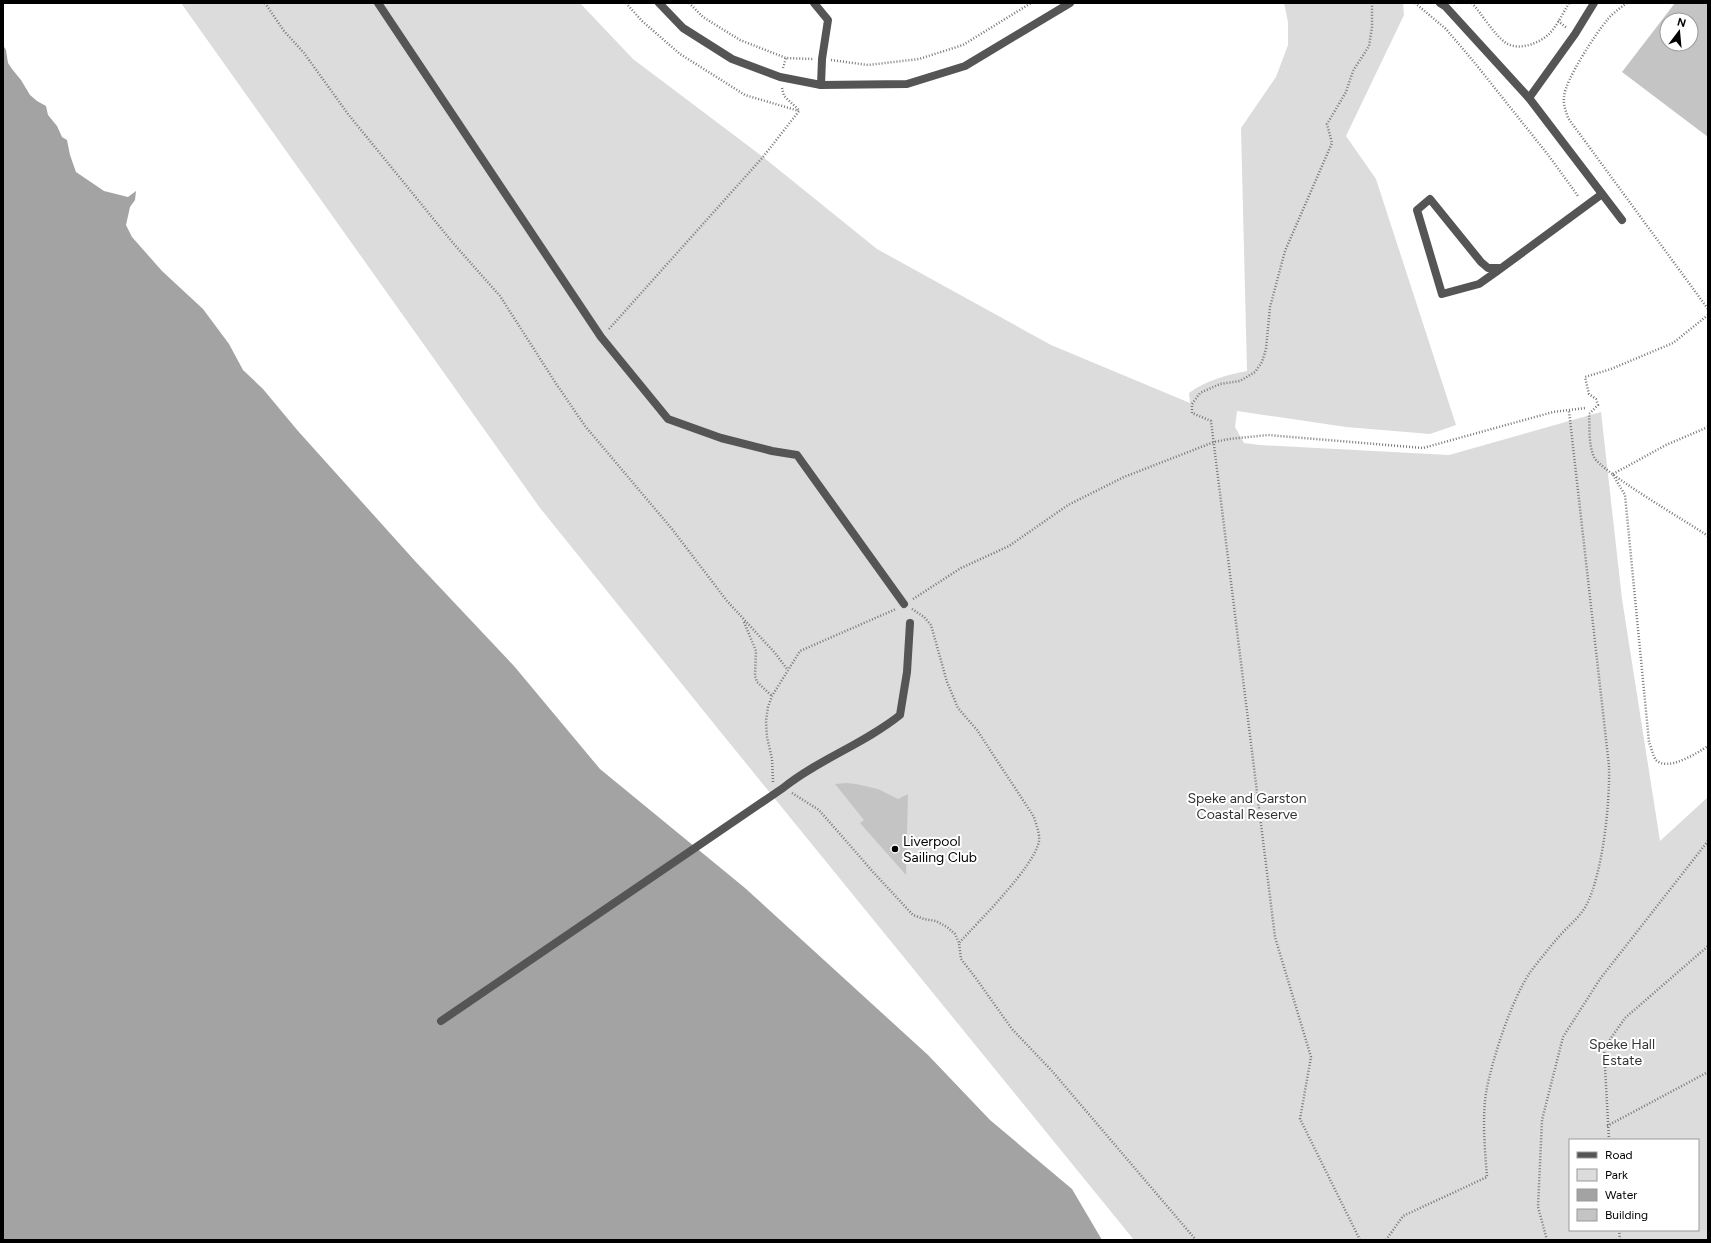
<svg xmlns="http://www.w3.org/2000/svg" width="1711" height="1243" font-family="Figtree,sans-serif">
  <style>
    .green { fill: #dcdcdc; fill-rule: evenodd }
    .water { fill: #a3a3a3 }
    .building { fill: #c4c4c4; fill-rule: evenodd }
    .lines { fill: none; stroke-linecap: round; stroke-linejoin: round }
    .path { stroke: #777; stroke-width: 2.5; stroke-dasharray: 1 2; stroke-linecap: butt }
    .lane { stroke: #555; stroke-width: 8 }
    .street { stroke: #555; stroke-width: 8 }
    .poi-dot { fill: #000; stroke: #fff; stroke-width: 1.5 }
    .labels { text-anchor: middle; stroke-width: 4; stroke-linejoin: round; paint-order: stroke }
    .park-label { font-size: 14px; fill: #333; stroke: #fff }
    .poi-label { font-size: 14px; fill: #000; stroke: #fff; text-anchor: start }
  </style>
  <rect width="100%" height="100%" fill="#fff"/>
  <!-- green -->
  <path class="green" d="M181 3H580L633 59 763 157 877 249 1051 345 1190 403 1189 393C1206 380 1227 375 1247 371L1241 128 1276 77 1288 45V22L1284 3H1403L1404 15 1346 136 1376 179 1456 425 1430 434 1346 427 1237 411 1235 427 1244 443 1260 445 1449 455 1601 412 1622 599 1660 841 1708 797V1240H1134L723 735 540 508ZM1570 1140H1698V1230H1570Z"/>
  <!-- water -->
  <path class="water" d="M3 45 6 50 8 63 12 69 21 80 30 95 37 101 46 106 48 115 57 126 62 137 67 140 70 155 76 172 104 191 128 197 136 191 135 200 130 207 126 225 132 237 162 271 203 309 229 344 243 370 263 389 298 431 415 561 514 666 600 769 745 888 928 1055 990 1120 1072 1189 1102 1240H3Z"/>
  <!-- building -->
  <g class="building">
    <path d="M1675 3H1708V137L1622 72ZM1667 20H1691V44H1667Z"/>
    <path d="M846 783 856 784 878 789 898 799 908 794 906 875 860 823 864 820 835 784Z"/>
  </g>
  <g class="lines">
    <!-- path -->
    <g class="path">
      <path d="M265 3 284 31 304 53 348 114 453 243 500 296 555 382 585 426 672 529 727 601 775 653 787 669"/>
      <path d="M626 3 642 21 680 54 745 95 799 111"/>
      <path d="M689 3 703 17 740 40 786 58 813 59"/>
      <path d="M1415 3 1446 29 1474 62 1549 156 1578 196"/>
      <path d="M1472 3C1481 13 1495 36 1506 43 1519 51 1538 44 1549 34 1557 26 1563 13 1569 3"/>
      <path d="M1627 3C1620 8 1613 13 1608 19 1596 33 1565 80 1564 97 1563 105 1566 111 1568 118L1708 309"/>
      <path d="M1558 21 1567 28"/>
      <path d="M831 60 868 65 919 59 963 45 1031 3"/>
      <path d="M783 68 786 58"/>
      <path d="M782 88 784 96 799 110"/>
      <path d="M1708 315 1673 343 1611 369 1585 377 1589 394 1596 399 1598 405 1589 414C1590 428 1588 443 1594 457 1600 471 1689 523 1708 536"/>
      <path d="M609 329 763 157 799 111"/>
      <path d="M1613 474 1666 445 1708 427"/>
      <path d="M1613 475 1625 495 1649 742C1651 747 1653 756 1656 760 1668 772 1697 753 1708 746"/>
      <path d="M913 599 961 568 1009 546 1068 505 1124 477 1214 442 1229 439 1268 435 1423 448 1553 412 1585 408"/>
      <path d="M912 609 924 617 931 625 947 682 958 708 977 730 1034 817C1036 825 1040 833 1039 841 1035 866 978 922 959 943L961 959 975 977 1012 1029 1052 1071 1196 1240"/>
      <path d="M744 622 756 651 755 676 757 682 772 696"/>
      <path d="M773 782 772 759 767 737 766 721 768 707 772 696 800 651 896 609"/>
      <path d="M792 793 819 810 874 873 913 915 924 919 936 921 947 927 955 934 959 943"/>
      <path d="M1607 1126 1708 1072"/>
      <path d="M1609 1140 1604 1048 1625 1018 1708 946"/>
      <path d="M1619 1230 1620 1240"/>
      <path d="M1360 1240 1300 1119 1311 1057 1275 937 1211 421 1192 413V404L1200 393 1220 384 1240 381 1255 372 1262 362 1266 349 1270 307 1285 251 1332 143 1327 124 1346 92 1353 71 1369 46 1372 27V3"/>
      <path d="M1386 1240 1403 1216 1487 1177C1485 1150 1482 1120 1486 1093 1492 1059 1512 998 1531 971 1542 957 1552 944 1564 931 1572 923 1580 916 1586 906 1603 873 1610 803 1609 766L1569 411"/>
      <path d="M1547 1240 1538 1207 1542 1120 1563 1037 1600 979 1708 841"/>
    </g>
    <!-- lane -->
    <g class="lane">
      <path d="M378 3 601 337 668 419 721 438 772 451 797 455 904 604"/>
      <path d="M814 3 828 20 822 59 821 85"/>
      <path d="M1501 268H1488L1481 262 1430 199 1417 210 1442 294 1479 284 1496 272 1602 194"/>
      <path d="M441 1021 783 788C819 759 864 744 900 715L907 672 910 623"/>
    </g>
    <!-- street -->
    <g class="street">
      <path d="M659 3 683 28 732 59 780 77 821 85 907 84 965 66 1070 3"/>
      <path d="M1440 3 1445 6 1529 98 1622 220"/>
      <path d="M1529 98 1575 34 1594 3"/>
    </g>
  </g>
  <!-- markers -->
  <circle class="poi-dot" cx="895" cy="849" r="4"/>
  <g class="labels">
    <!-- park labels -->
    <g class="park-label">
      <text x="1247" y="803">Speke and Garston<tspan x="1247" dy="16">Coastal Reserve</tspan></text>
      <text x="1622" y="1049">Speke Hall<tspan x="1622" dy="16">Estate</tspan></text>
    </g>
    <!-- poi labels -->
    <g class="poi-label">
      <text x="903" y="846">Liverpool<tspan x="903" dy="16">Sailing Club</tspan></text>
    </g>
  </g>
  <!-- border -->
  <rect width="1711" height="1243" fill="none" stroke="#000000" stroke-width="8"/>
  <!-- legend -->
  <rect x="1569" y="1139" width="130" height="92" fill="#ffffff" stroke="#999999"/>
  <rect x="1577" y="1152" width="20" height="6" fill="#555555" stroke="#999999"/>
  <text x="1605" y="1159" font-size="12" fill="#000000">Road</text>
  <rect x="1577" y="1169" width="20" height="12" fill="#dcdcdc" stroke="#999999"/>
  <text x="1605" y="1179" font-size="12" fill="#000000">Park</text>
  <rect x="1577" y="1189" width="20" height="12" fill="#a3a3a3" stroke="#999999"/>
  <text x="1605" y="1199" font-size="12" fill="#000000">Water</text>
  <rect x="1577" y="1209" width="20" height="12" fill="#c4c4c4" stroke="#999999"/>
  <text x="1605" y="1219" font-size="12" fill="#000000">Building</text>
  <!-- north arrow -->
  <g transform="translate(1679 32) rotate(16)"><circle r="19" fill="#ffffff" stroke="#999999"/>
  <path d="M0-3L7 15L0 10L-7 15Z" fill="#000000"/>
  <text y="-6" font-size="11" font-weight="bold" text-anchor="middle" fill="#000000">N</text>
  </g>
</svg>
